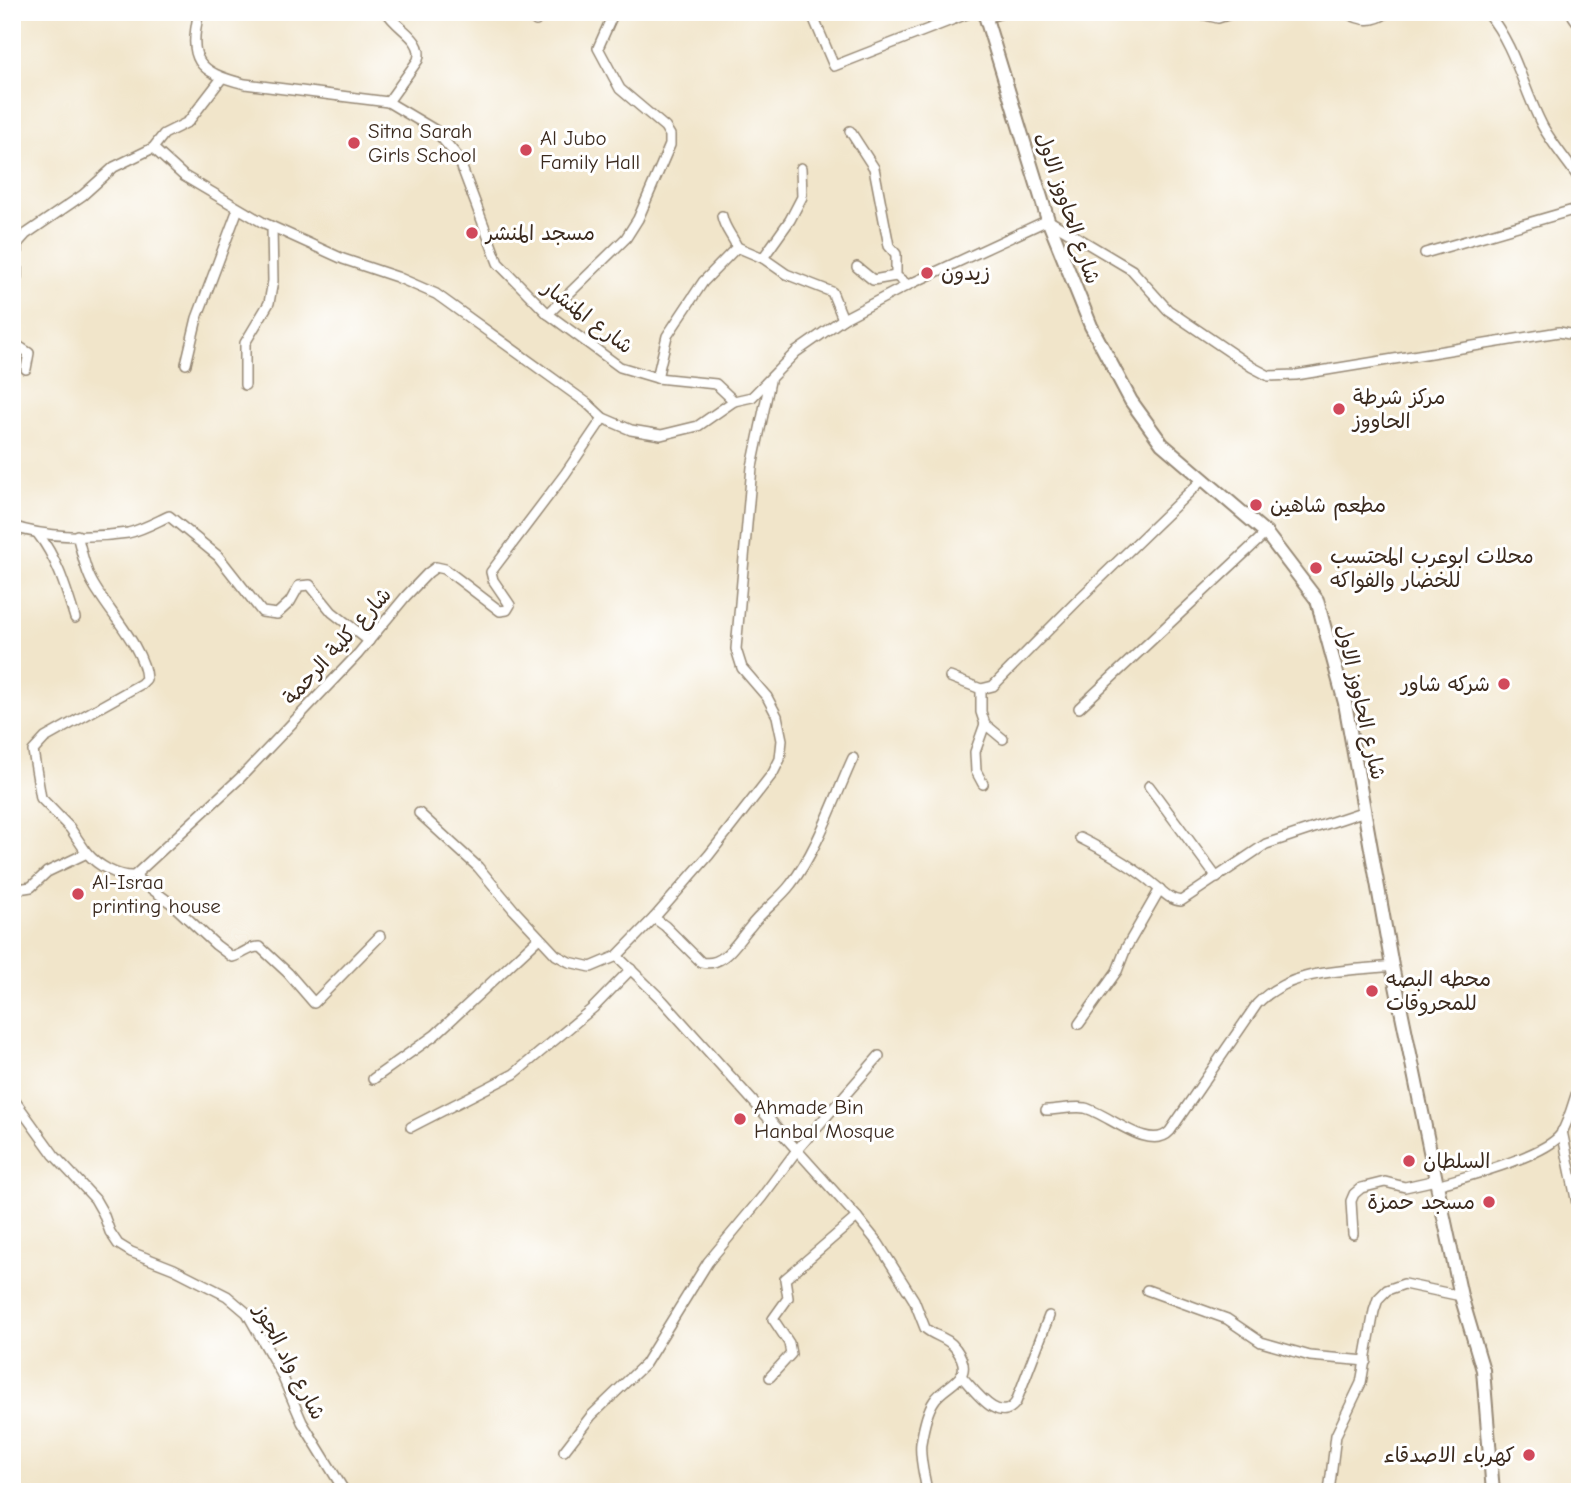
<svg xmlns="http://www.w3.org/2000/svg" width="1592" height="1504" font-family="'Comic Neue','Playpen Sans Arabic',sans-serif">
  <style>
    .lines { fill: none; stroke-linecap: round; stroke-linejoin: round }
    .street-casing { stroke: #968874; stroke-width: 12 }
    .secondary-casing { stroke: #968874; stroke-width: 16 }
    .street { stroke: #fff; stroke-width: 9 }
    .secondary { stroke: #fff; stroke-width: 12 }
    .poi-dot { fill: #d1495b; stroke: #fff; stroke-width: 2.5 }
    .labels { text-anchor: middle; stroke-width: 6; stroke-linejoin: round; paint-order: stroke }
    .poi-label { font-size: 21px; fill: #3b2a1e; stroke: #fff; text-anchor: start }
    .street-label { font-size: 21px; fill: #3b2a1e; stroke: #fff }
  </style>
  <rect width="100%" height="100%" fill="#fff"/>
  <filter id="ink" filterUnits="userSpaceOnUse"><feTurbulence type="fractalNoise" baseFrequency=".0143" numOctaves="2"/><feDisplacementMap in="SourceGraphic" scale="14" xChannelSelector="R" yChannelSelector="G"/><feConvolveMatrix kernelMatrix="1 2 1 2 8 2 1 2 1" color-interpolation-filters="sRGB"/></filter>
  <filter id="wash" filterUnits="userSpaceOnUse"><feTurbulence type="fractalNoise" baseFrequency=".00686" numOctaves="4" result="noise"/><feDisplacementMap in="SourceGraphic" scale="28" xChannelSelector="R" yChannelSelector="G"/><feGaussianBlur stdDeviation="1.57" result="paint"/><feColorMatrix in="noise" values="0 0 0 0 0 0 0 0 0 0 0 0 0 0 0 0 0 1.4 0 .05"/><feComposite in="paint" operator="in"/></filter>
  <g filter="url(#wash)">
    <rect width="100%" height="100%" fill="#f1e5ca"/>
  </g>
  <g filter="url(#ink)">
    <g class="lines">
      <defs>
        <g id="street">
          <path d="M199 12C188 60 197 72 245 84L388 102 435 130 458 157 498 263 548 314 620 367 657 378 716 384 734 401 752 397 796 352 843 319 908 285 1048 220 1132 270 1168 310 1252 367 1269 376 1296 375 1559 332 1580 336"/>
          <path d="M239 12 246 14 252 12"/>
          <path d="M387 12C396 29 425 39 418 60L388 102"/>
          <path d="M527 12 536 21"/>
          <path d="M811 12 834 66 972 12"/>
          <path d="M1145 12 1148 15 1186 12"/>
          <path d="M1193 12 1218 18 1236 12"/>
          <path d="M1345 12C1361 21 1373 23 1388 12"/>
          <path d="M1487 12C1516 48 1522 86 1542 125 1552 144 1568 162 1580 180"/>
          <path d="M1578 12 1573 16 1580 26"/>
          <path d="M986 18 1005 12"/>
          <path d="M850 131 874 168 889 246 896 254V276L908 285"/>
          <path d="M153 148 184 176 262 222 343 259 397 277 436 294 587 403 603 418 631 430 661 435 698 426 734 401"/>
          <path d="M722 216C724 228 732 235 737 247"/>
          <path d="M1425 253 1580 208"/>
          <path d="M763 258 790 220 802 197 801 168"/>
          <path d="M857 267 873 280 896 276"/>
          <path d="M12 298 17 276V244L26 234 83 195 114 167 153 148 164 134 188 122 222 78"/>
          <path d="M548 314 626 238 638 219 670 145V135L665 127 620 89 598 48 614 12"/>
          <path d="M12 342 29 353 26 369"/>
          <path d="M186 364 197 318 238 209"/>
          <path d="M657 378 667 336 703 282 737 247 763 258 786 274 832 292 843 319"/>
          <path d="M245 385V343L269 303 273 281 272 227"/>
          <path d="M12 526C45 538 93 538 128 533 142 530 156 522 169 516L218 556 262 612 277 614 290 602 299 586 310 585 332 612 369 641"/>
          <path d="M38 534C57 558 66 589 75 618"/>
          <path d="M77 535C81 549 84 565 90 578 103 606 145 647 146 679L141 684 45 738 33 751 41 798 70 828 87 853"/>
          <path d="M950 677 981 689"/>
          <path d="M1079 708 1266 533"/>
          <path d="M985 724 1003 739"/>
          <path d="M983 784 976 771 975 752 985 724 981 712V689L993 686 1081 597 1202 480"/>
          <path d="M1149 786 1217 878"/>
          <path d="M419 813 478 867 514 910 556 955 569 962 591 967 617 956 654 918 709 855 773 773 780 759 782 740 777 716 767 697 742 668 736 649 752 467 770 381"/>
          <path d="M1080 838C1108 852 1134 867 1157 887 1165 894 1171 900 1181 901L1266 844 1365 811"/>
          <path d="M134 876 172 904 216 945 232 957C243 955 249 946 260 947L288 973 314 1003 380 936"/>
          <path d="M12 890 31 887 47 872 87 853C98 866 118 877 134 876L240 778 358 654 406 596 428 573 436 567 445 569 500 611 507 610 510 605 493 580 491 572 565 474 603 418"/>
          <path d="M654 918 665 926 701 962C724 968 737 941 750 927 762 911 779 900 791 884 817 851 835 797 853 758"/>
          <path d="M617 956 663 1001 857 1217 878 1243 914 1300 925 1328C935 1337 948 1337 956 1349 978 1380 945 1383 934 1401 927 1411 923 1431 921 1443 919 1458 925 1477 927 1492"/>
          <path d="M1079 1024 1117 971 1126 948 1160 889"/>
          <path d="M373 1079 435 1035 539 938"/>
          <path d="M12 1097 54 1155 95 1199 103 1213 110 1232 118 1244 131 1252 174 1269 227 1296 247 1313 281 1373 302 1422 345 1492"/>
          <path d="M1046 1110C1058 1110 1074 1106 1085 1108 1107 1113 1150 1153 1170 1131L1257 1004C1291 968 1345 972 1392 966"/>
          <path d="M411 1127 514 1074 593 1008 631 969"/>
          <path d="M1562 1131 1580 1218"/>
          <path d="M1437 1185C1464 1177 1546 1156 1561 1134 1570 1119 1574 1099 1580 1083"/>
          <path d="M1353 1234 1351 1201 1354 1194 1361 1188 1385 1182 1405 1187 1436 1180"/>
          <path d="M1147 1290 1227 1319 1261 1342 1310 1356 1366 1361"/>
          <path d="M961 1376C974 1389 999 1427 1016 1402L1049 1316"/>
          <path d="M770 1377 791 1354 789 1343 773 1319 788 1298 785 1279 857 1217"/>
          <path d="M564 1451 591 1416 645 1364 708 1262 762 1197 797 1150 879 1056"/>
          <path d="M1329 1492 1336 1435 1361 1383 1374 1311 1378 1299 1387 1290 1404 1284 1461 1296"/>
        </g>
        <path id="secondary" d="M984 12 1048 220 1091 326 1131 401 1162 444 1266 533 1317 600 1345 703 1392 966 1437 1185 1461 1296 1483 1370 1493 1492"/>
      </defs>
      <!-- street casing -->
      <use href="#street" class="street-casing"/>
      <!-- secondary casing -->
      <use href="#secondary" class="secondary-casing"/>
      <!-- street -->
      <use href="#street" class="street"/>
      <!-- secondary -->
      <use href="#secondary" class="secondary"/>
    </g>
  </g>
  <!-- markers -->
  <g class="poi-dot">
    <circle cx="354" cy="143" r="7"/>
    <circle cx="526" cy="150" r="7"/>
    <circle cx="472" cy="233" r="7"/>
    <circle cx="927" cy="273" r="7"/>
    <circle cx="1339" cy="409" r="7"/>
    <circle cx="1256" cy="505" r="7"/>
    <circle cx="1316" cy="568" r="7"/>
    <circle cx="1504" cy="684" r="7"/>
    <circle cx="78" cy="894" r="7"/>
    <circle cx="1372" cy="991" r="7"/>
    <circle cx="740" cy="1119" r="7"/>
    <circle cx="1409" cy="1161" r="7"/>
    <circle cx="1489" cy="1202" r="7"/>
    <circle cx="1529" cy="1455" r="7"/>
  </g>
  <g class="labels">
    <!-- poi labels -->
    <g class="poi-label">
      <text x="368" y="138">Sitna Sarah<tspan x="368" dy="24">Girls School</tspan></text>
      <text x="540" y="145">Al Jubo<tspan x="540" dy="24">Family Hall</tspan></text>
      <text x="486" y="240">مسجد المنشر</text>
      <text x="941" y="280">زيدون</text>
      <text x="1353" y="404">مركز شرطة<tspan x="1353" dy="24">الحاووز</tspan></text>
      <text x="1270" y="512">مطعم شاهين</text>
      <text x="1330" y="563">محلات ابوعرب المحتسب<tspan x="1330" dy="24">للخضار والفواكه</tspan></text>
      <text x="1490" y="691" text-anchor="end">شركه شاور</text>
      <text x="92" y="889">Al-Israa<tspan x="92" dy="24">printing house</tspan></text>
      <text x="1386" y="986">محطه البصه<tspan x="1386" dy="24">للمحروقات</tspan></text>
      <text x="754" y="1114">Ahmade Bin<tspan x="754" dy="24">Hanbal Mosque</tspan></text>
      <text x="1423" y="1168">السلطان</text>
      <text x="1475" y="1209" text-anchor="end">مسجد حمزة</text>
      <text x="1515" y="1462" text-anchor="end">كهرباء الاصدقاء</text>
    </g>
    <!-- street labels -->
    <g class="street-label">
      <text transform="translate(1068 208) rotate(71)" y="7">شارع الحاووز الاول</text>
      <text transform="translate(588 317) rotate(37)" y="7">شارع المنشار</text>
      <text transform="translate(337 646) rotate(-48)" y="7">شارع كلية الرحمة</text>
      <text transform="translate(1361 702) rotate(77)" y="7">شارع الحاووز الاول</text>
      <text transform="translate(290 1362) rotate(62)" y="7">شارع واد الجوز</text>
    </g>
  </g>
  <!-- margin -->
  <rect width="1592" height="1504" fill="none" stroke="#fff" stroke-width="42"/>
</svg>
